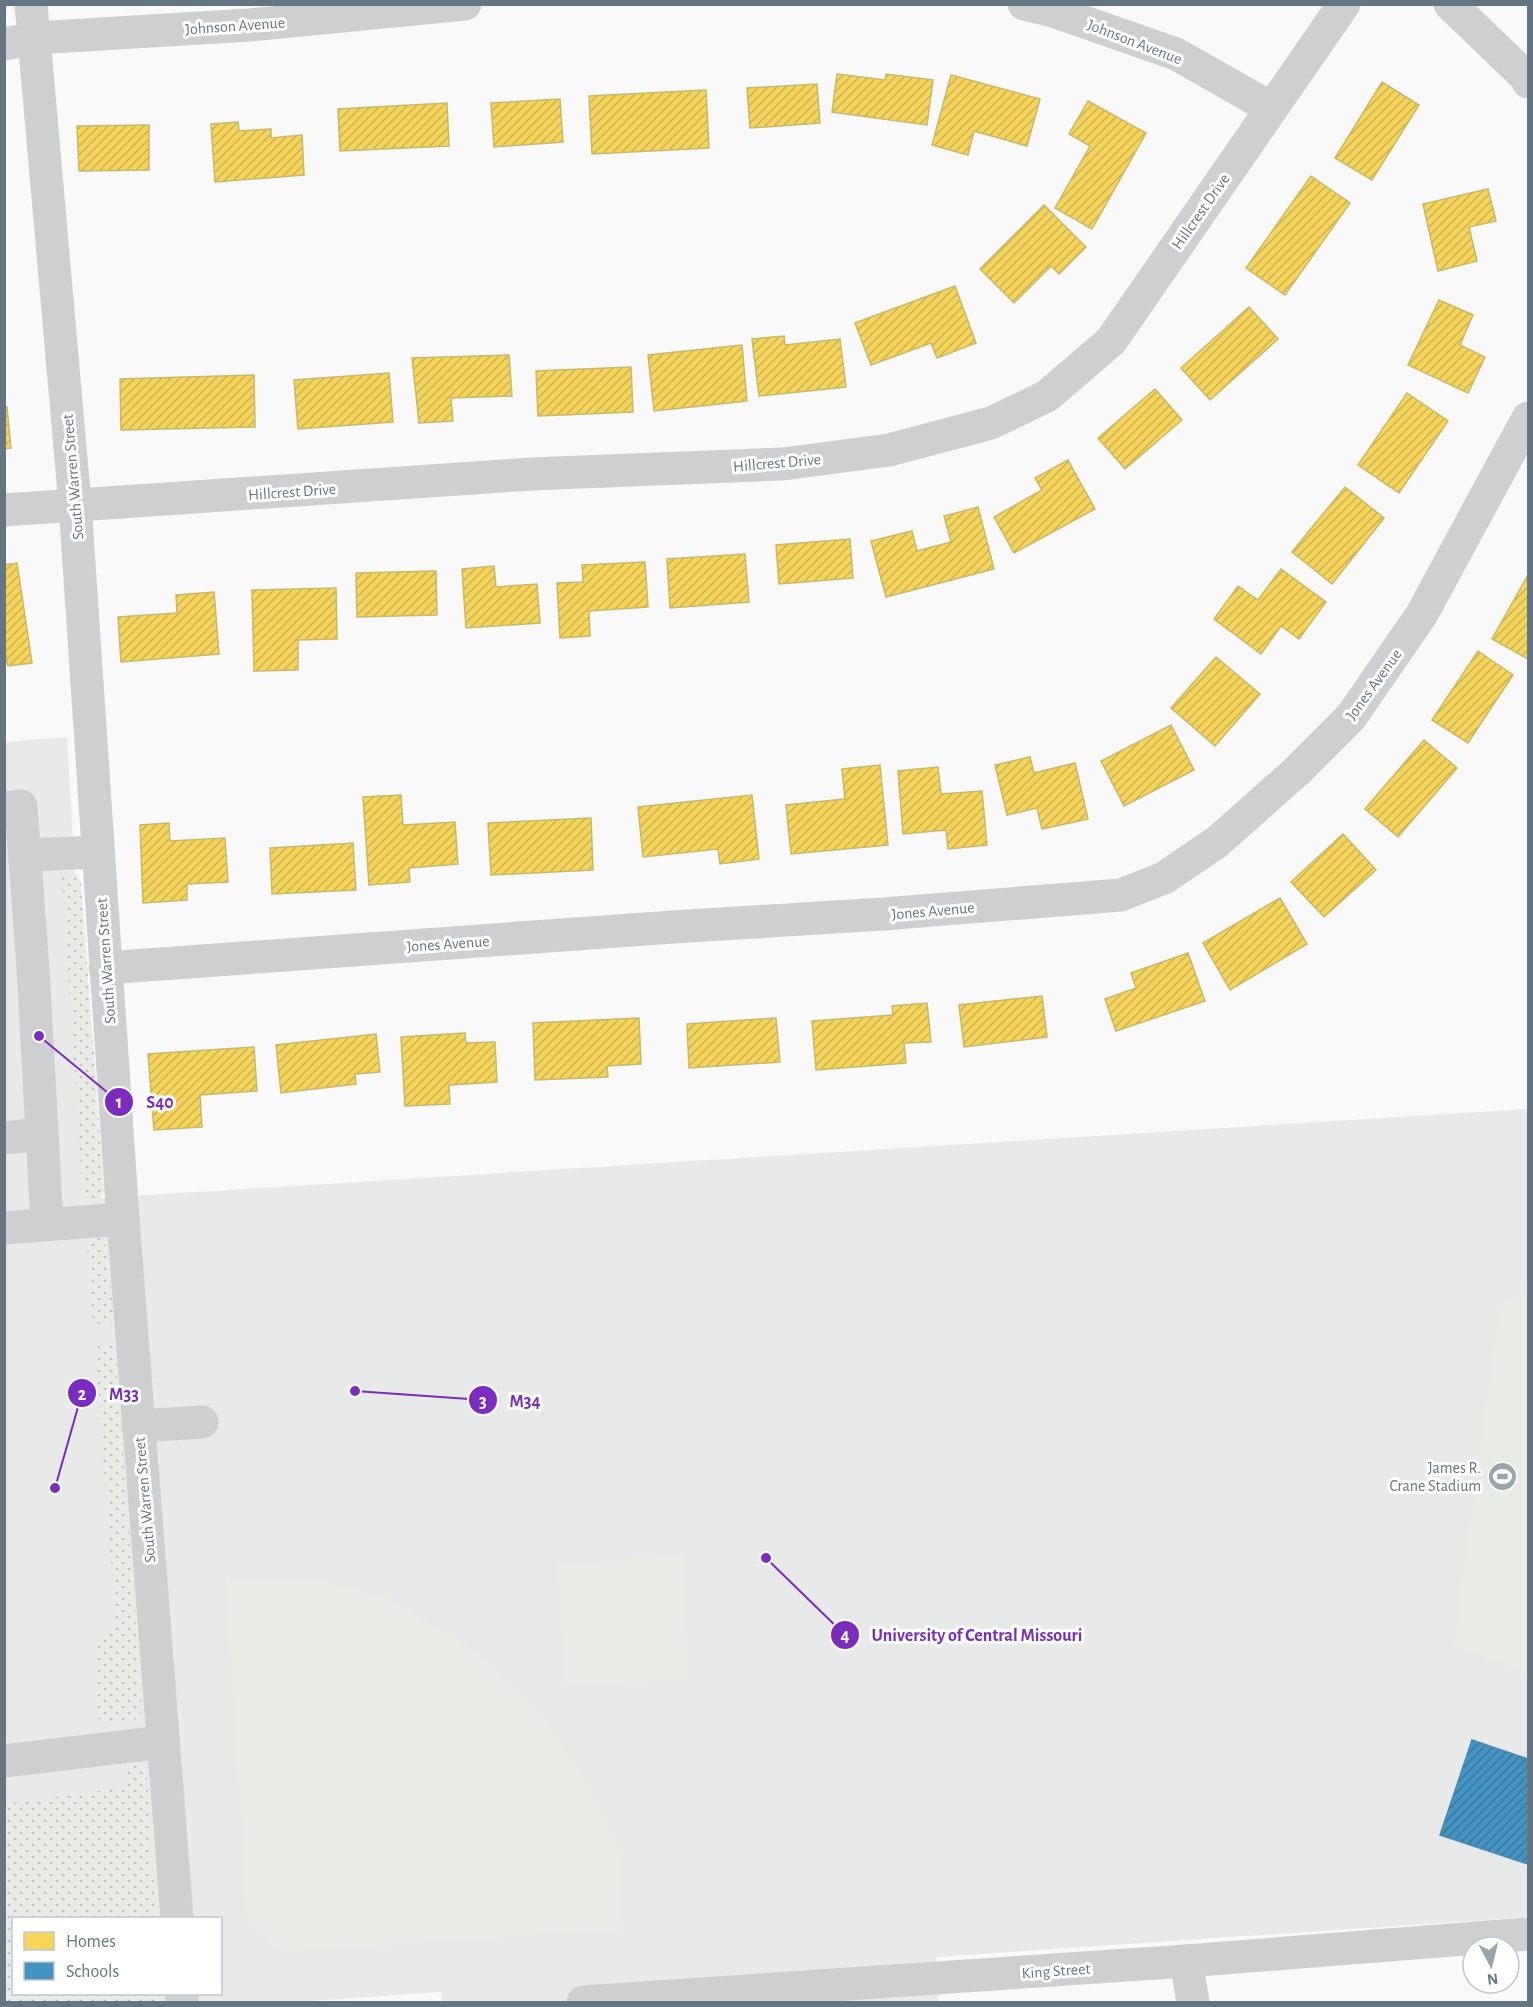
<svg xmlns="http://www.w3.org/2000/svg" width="1533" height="2007" font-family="'Alegreya Sans',sans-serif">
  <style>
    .built { fill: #e8e9e9; fill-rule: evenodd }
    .green { fill: url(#green-dots) }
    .pitch { fill: #e8ebe6 }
    .homes { fill: url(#homes-hatch); stroke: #cab868; stroke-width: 1.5 }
    .schools { fill: url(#schools-hatch); stroke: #4d8ab0; stroke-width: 1.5 }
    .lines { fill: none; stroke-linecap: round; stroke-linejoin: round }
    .minor { stroke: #cecfd0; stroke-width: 33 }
    .labels { text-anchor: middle; stroke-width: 6; stroke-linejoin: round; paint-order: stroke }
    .street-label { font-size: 16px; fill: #657683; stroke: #fff }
    .poi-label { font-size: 16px; fill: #657683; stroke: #fff; text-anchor: end }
    .leader { fill: none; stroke: #7b2cbf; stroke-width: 2 }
    .callout-dot { fill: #7b2cbf; stroke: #fff; stroke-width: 2 }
    .mark-label { font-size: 18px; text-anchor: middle; font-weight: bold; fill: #fff }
    .callout-label { font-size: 18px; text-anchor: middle; font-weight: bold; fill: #7b2cbf; stroke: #fff; stroke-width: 6; stroke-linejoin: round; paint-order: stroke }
  </style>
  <defs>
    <pattern id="green-dots" width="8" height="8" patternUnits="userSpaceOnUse" patternTransform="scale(1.5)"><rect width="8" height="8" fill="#e8ebe6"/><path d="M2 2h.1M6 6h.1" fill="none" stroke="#c0c3c0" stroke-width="1.8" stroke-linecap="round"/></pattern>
    <pattern id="homes-hatch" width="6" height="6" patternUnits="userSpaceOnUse" patternTransform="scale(1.5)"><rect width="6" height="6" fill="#f6d55c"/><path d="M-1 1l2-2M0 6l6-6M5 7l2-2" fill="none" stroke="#cbb151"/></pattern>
    <pattern id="schools-hatch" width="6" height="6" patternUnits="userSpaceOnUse" patternTransform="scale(1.5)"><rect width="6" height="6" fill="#4393c3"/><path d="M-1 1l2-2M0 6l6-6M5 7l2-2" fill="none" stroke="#3a779c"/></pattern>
  </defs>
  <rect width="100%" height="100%" fill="#f9f9f9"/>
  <!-- built -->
  <path class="built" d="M67 737 80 968 100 1198 1528 1109V1917L936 1957 939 2002H442L441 1992 296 2002H5V742ZM14 1918H220V1994H14Z"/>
  <!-- green -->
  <g class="green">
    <path d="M69 874 77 875 81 882 104 1191 99 1200 91 1201 87 1200 83 1194 62 878Z"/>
    <path d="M99 1238 107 1247 114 1322 93 1324 87 1243 90 1239Z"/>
    <path d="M115 1345 142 1710 139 1717 132 1721 102 1723 98 1718 94 1651 106 1636 116 1628 95 1347Z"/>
    <path d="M126 1755H136L146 1764 156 1918H14V1994H161L162 2002H5L4 1804 128 1787Z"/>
  </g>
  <!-- pitch -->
  <g class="pitch">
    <path d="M1528 1286V1285V1674L1453 1646 1499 1307Z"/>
    <path d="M684 1556 690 1680 563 1686 557 1562Z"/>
    <path d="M225 1577 313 1578 385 1596 475 1651 536 1708 590 1791 622 1857 624 1930 282 1953 247 1924Z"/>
  </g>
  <!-- homes -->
  <g class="homes">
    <path d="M837 74 885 80 886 74 933 80 927 125 832 112Z"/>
    <path d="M951 75 1040 99 1027 146 974 131 968 155 932 145Z"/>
    <path d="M1382 82 1419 105 1372 180 1335 158Z"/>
    <path d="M817 84 820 123 750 128 747 88Z"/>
    <path d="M706 90 709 148 592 154 589 96Z"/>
    <path d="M560 99 563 142 494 147 491 103Z"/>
    <path d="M1088 101 1146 133 1092 229 1055 208 1090 146 1069 134Z"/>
    <path d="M447 103 449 146 340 151 338 109Z"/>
    <path d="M238 122 239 131 271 129V138L302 135 304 175 215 182 211 124Z"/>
    <path d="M149 125V170L79 171 77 126Z"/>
    <path d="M1311 176 1350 203 1285 295 1246 268Z"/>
    <path d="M1488 189 1496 221 1469 227 1477 261 1438 271 1423 204Z"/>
    <path d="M1044 205 1086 247 1059 274 1051 266 1014 303 980 269Z"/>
    <path d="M955 286 976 343 937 358 931 343 871 365 855 323Z"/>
    <path d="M1439 300 1473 315 1460 345 1485 357 1468 393 1408 365Z"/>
    <path d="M1249 307 1278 339 1210 400 1181 368Z"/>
    <path d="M784 336 785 345 840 339 846 387 759 396 752 339Z"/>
    <path d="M742 345 747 401 654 411 648 355Z"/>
    <path d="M509 355 512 396 451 398 453 421 419 423 412 358Z"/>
    <path d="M631 367 633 412 538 416 536 371Z"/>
    <path d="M389 373 393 422 298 429 294 380Z"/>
    <path d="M254 375 255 427 121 430 120 379Z"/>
    <path d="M1155 389 1182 420 1125 469 1098 438Z"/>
    <path d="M1407 393 1448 421 1399 493 1358 465Z"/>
    <path d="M7 407 11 448 4 449V408Z"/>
    <path d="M1068 460 1095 509 1014 553 994 517 1042 490 1035 478Z"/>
    <path d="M1345 487 1384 518 1332 584 1292 552Z"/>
    <path d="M978 507 994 569 886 597 871 541 912 531 917 551 951 542 944 516Z"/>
    <path d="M850 539 853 578 779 584 776 545Z"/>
    <path d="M745 554 749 602 670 608 667 559Z"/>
    <path d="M645 562 648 607 589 611 590 636 560 638 557 583 583 582 582 565Z"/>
    <path d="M17 563 32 663 8 666 4 649V565Z"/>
    <path d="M494 566 496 587 537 584 540 623 466 628 462 569Z"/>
    <path d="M1281 569 1326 602 1299 639 1281 626 1261 654 1214 619 1238 586 1258 600Z"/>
    <path d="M436 571 437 615 357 617 356 573Z"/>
    <path d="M1528 575V659L1492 639Z"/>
    <path d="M336 588 337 639 298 640V670L254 671 252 590Z"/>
    <path d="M214 592 219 654 121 662 118 617 177 613 176 595Z"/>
    <path d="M1478 651 1513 675 1468 743 1432 720Z"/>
    <path d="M1216 657 1260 694 1215 746 1171 708Z"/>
    <path d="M1171 725 1194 770 1124 806 1101 761Z"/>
    <path d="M1424 740 1457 768 1398 837 1365 809Z"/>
    <path d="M1030 757 1034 773 1075 763 1088 819 1042 829 1037 808 1007 815 995 765Z"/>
    <path d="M880 765 888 845 791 854 786 805 845 799 842 769Z"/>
    <path d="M938 767 941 794 982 791 987 845 948 849 946 830 903 834 898 771Z"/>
    <path d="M401 795 403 825 455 822 458 864 409 868 410 882 369 885 363 797Z"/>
    <path d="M752 795 759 859 720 864 718 849 643 857 638 807Z"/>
    <path d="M591 818 593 870 491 875 488 823Z"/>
    <path d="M169 823 170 841 225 838 228 882 187 884V900L143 903 140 825Z"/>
    <path d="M1343 834 1376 870 1324 917 1291 882Z"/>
    <path d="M353 843 356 890 272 894 270 848Z"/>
    <path d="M1280 898 1307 944 1230 990 1203 943Z"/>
    <path d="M1188 953 1205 1001 1116 1031 1105 999 1136 988 1131 973Z"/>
    <path d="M1042 996 1047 1037 964 1047 959 1005Z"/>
    <path d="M927 1003 931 1042 904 1043 906 1063 816 1070 812 1021 893 1015 892 1006Z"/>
    <path d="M639 1018 641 1064 607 1066 608 1077 535 1080 533 1023Z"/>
    <path d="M776 1018 780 1062 689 1068 687 1024Z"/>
    <path d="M465 1033 466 1043 495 1042 497 1082 449 1085 450 1104 405 1106 401 1037Z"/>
    <path d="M376 1034 380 1072 355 1074 356 1084 281 1093 276 1045Z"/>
    <path d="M254 1047 257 1091 200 1095 202 1127 154 1130 148 1054Z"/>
  </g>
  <!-- schools -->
  <path class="schools" d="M1472 1740 1528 1759V1864L1440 1835Z"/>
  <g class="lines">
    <!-- minor -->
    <g class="minor">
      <path d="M31 4 75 504 123 1219 177 1918"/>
      <path d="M1024 4 1053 11 1176 54 1271 108"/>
      <path d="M1450 4 1526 77 1528 82"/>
      <path d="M4 44 35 38 250 25 465 4"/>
      <path d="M4 510 531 474 783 464 889 450 991 423 1047 396 1111 341 1344 4"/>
      <path d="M4 808 21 806 33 969 47 1223"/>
      <path d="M25 855 98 852"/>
      <path d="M105 968 673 927 883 914 1121 895 1164 878 1217 842 1296 772 1351 717 1422 614 1528 418"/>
      <path d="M4 1138 42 1134"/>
      <path d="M4 1228 123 1219"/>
      <path d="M138 1426 202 1422"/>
      <path d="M4 1761 163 1742"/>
      <path d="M1186 1961 1193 2002"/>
      <path d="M182 1994V2002"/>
      <path d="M583 2002 1186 1961 1528 1934"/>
    </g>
  </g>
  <!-- icons -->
  <defs>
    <symbol id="stadium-disc" viewBox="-11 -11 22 22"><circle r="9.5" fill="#99a4ac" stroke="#fff"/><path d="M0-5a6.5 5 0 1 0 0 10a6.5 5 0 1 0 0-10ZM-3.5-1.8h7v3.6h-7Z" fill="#fff"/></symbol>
  </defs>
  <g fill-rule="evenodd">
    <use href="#stadium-disc" x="1486" y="1460" width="33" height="33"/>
  </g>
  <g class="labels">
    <!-- street labels -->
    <g class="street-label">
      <text transform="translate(235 25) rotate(-4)" y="6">Johnson Avenue</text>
      <text transform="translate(1135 41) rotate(21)" y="6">Johnson Avenue</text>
      <text transform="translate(1200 211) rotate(-55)" y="6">Hillcrest Drive</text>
      <text transform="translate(777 462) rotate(-5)" y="6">Hillcrest Drive</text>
      <text transform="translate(72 477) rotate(-95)" y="6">South Warren Street</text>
      <text transform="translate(292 491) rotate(-4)" y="6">Hillcrest Drive</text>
      <text transform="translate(1373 684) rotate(-54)" y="6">Jones Avenue</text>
      <text transform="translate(933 910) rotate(-5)" y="6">Jones Avenue</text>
      <text transform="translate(448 943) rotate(-4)" y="6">Jones Avenue</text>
      <text transform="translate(105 961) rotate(-94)" y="6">South Warren Street</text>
      <text transform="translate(144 1500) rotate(-95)" y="6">South Warren Street</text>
      <text transform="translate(1056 1970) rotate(-4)" y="6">King Street</text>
    </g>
    <!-- poi labels -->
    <g class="poi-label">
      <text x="1481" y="1473">James R.<tspan x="1481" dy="18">Crane Stadium</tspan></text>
    </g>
  </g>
  <!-- callouts -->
  <path class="leader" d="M39 1036L119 1102M55 1488L82 1393M355 1391L483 1400M766 1558L845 1635"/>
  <g class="callout-dot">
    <circle cx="39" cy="1036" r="6"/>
    <circle cx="55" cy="1488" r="6"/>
    <circle cx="355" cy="1391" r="6"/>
    <circle cx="766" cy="1558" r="6"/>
    <circle cx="119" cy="1102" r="15"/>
    <circle cx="82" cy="1393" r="15"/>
    <circle cx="483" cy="1400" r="15"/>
    <circle cx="845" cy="1635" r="15"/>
  </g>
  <g class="mark-label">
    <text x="119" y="1108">1</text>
    <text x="82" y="1400">2</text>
    <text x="483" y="1407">3</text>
    <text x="845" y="1641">4</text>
  </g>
  <g class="callout-label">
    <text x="160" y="1108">S40</text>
    <text x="124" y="1400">M33</text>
    <text x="525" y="1407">M34</text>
    <text x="977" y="1641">University of Central Missouri</text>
  </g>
  <!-- border -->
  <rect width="1533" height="2007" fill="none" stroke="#657683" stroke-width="12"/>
  <!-- legend -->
  <rect x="12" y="1917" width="210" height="78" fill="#ffffff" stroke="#c1c8cd" stroke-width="1.5"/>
  <rect x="24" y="1932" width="30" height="18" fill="#f6d55c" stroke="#c1c8cd" stroke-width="1.5"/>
  <text x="66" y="1947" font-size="18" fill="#657683">Homes</text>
  <rect x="24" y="1962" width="30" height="18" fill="#4393c3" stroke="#c1c8cd" stroke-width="1.5"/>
  <text x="66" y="1977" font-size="18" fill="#657683">Schools</text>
  <!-- north arrow -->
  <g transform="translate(1491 1965) rotate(173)"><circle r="28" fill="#ffffff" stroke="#c1c8cd" stroke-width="1.5"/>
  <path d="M0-4.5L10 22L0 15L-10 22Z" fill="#99a4ac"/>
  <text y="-9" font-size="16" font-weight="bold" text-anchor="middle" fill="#657683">N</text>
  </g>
</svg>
